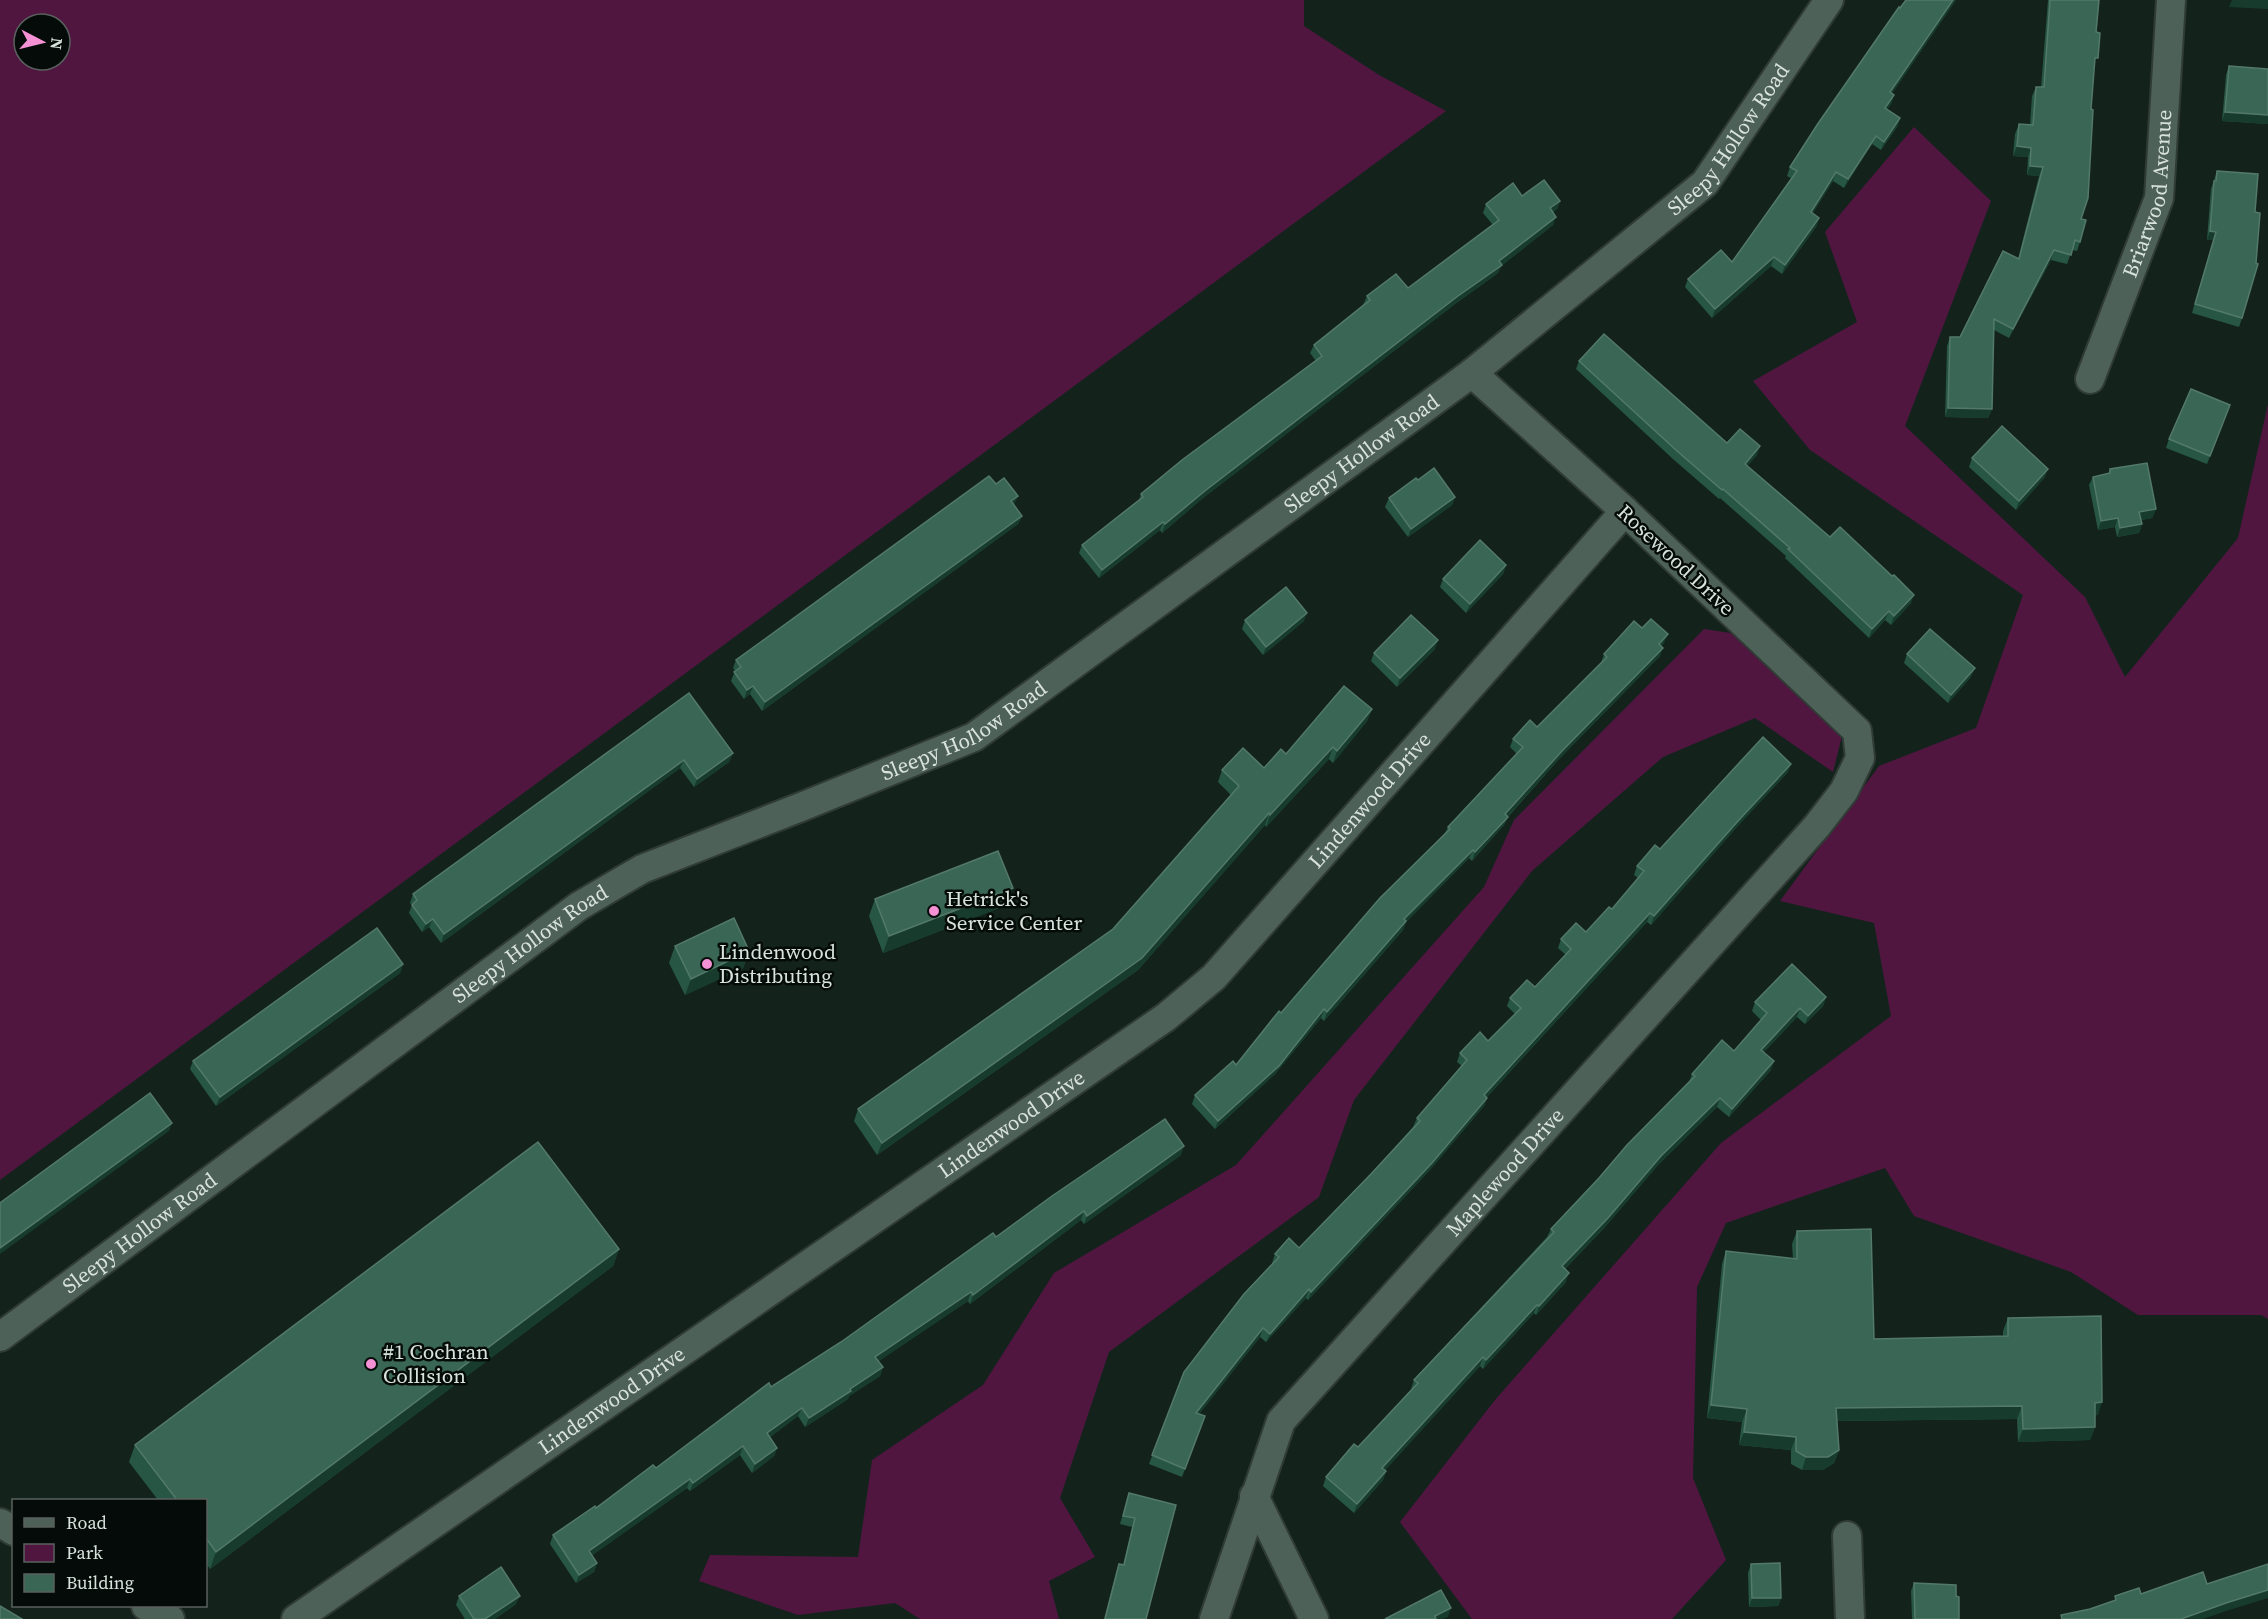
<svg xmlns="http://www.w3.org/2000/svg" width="2268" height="1619" font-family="'Source Serif 4',serif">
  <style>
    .green { fill: #501640; fill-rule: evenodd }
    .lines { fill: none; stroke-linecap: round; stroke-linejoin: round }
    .street-casing { stroke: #303b36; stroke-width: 32 }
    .street { stroke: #4e6158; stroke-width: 28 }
    .wall { fill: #275744 }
    .shaded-wall { fill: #173c2d }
    .building { fill: #3a6655; stroke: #53796a; stroke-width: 1.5 }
    .poi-dot { fill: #f491d4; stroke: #050b08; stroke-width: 2 }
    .labels { text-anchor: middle; stroke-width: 5; stroke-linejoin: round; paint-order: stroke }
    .street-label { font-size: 21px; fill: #d8e3dd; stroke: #050b08 }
    .poi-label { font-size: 21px; fill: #d8e3dd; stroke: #050b08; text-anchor: start }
  </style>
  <rect width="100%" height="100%" fill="#13231c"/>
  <!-- green -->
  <g class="green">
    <path d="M0 0H1304V26L1379 75 1446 111 0 1180ZM24 24H60V60H24Z"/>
    <path d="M1914 127 1991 201 1905 426 2085 597 2125 677 2238 538 2268 404V1319L2261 1315H2138L2071 1272 1914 1216 1885 1168 1726 1223 1697 1287 1693 1478 1726 1560 1672 1619H1472L1400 1522 1495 1400 1721 1143 1891 1016 1874 923 1780 901 1879 766 1976 728 2023 595 1810 450 1753 381 1857 322 1825 232Z"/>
    <path d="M1704 629 1731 633 1842 736 1833 772 1755 718 1663 757 1532 871 1354 1100 1319 1197 1109 1352 1060 1498 1095 1557 1049 1581 1059 1619H920L895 1603 798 1615 699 1581 710 1555 858 1557 872 1460 983 1385 1054 1273 1236 1165 1484 887 1514 820Z"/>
  </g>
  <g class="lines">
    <defs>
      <g id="street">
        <path id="s1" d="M2090 379 2159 198 2171 0"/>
        <path id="s2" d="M0 1337 579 906 642 869 801 807 974 737 1472 373 1705 183 1829 0"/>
        <path d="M1254 1496 1314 1619"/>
        <path d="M0 1523 14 1531"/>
        <path d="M1847 1536 1850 1619"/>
        <path d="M146 1606 170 1619"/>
        <path id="s3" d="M296 1619 1166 1017 1214 977 1625 511"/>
        <path id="s4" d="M1214 1619 1281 1421 1817 826 1844 791 1860 758 1857 731 1625 511 1472 373"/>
      </g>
    </defs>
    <!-- street casing -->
    <use href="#street" class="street-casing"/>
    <!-- street -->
    <use href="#street" class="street"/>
  </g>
  <!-- wall -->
  <g class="wall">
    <path d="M1956 0 1892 93 1894 95 1891 104 1887 109 1900 118 1897 127 1881 150 1872 144 1844 188 1833 181 1812 214 1819 218 1816 227 1782 274 1771 266 1712 318 1685 287 1688 279 1732 262 1791 178 1787 176 1790 167 1900 8Z"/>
    <path d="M2048 0H2099L2094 67 2081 219 2080 242 2077 251 2072 250 2067 264 2051 260 2009 338 1994 330 1992 409 1988 418 1945 417 1947 346 1950 337H1960L2018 259 2039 176 2027 175 2028 157 2013 156 2015 134 2019 124 2030 125 2032 96 2036 87H2041Z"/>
    <path d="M2229 66 2268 69V124L2222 121 2226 75Z"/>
    <path d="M2217 171 2242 318 2239 327 2192 313 2213 240H2207L2211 189Z"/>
    <path d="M1522 196 1560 201 1557 209 1553 212V225L1501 266 1498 273 1455 304 1203 498 1162 533 1160 530 1099 578 1079 553 1082 545 1139 500 1141 494 1316 361 1310 353 1314 345 1363 305 1367 296 1408 288 1493 225 1483 213 1486 204Z"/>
    <path d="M1579 361 1727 443 1757 455 1747 466 1830 537 1911 603 1891 625 1885 620 1869 638 1785 558 1786 556 1720 498 1719 499 1673 459 1576 369Z"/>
    <path d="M2230 405 2207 464 2166 448 2169 439Z"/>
    <path d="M1972 458 2045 477 2016 510 1969 467Z"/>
    <path d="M2110 469 2156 509 2152 518 2141 520 2142 524 2139 533 2117 537 2115 527 2098 530 2089 485 2093 477 2108 474Z"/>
    <path d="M1418 480 1455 497 1452 505 1408 537 1385 507 1389 498Z"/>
    <path d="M996 484 1022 516 1018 524 762 711 750 694 744 699 731 681 735 671 733 668 736 660Z"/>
    <path d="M1506 565 1503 574 1466 613 1440 587 1443 579Z"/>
    <path d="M1245 620 1304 621 1263 655 1242 629Z"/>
    <path d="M1642 628 1664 643 1661 646 1660 656 1559 759 1508 817 1504 825 1472 861 1469 858 1406 922 1403 930 1324 1021 1321 1018 1275 1074 1215 1129 1192 1104 1195 1095 1236 1065 1281 1013 1445 833 1448 827 1517 754 1510 747 1513 739 1537 727 1601 663 1604 654Z"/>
    <path d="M1435 649 1397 687 1371 661 1374 653Z"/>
    <path d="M1907 654 1971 677 1948 703 1904 663Z"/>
    <path d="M689 693 733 753 729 762 694 787 680 768 441 943 429 927 422 932 409 913 412 905 410 903 413 894Z"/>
    <path d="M1372 709 1367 721 1333 763 1329 759 1266 827 1265 825 1138 970 877 1155 854 1121 858 1109 1113 929 1231 795 1218 782 1222 770 1264 768 1286 754Z"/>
    <path d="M1788 772 1735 829 1651 925 1647 922 1487 1097V1098L1484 1106 1429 1171 1308 1300 1306 1298 1266 1342 1260 1337 1199 1414 1205 1416 1182 1477 1149 1464 1184 1372 1273 1264 1272 1263 1275 1254 1299 1248 1371 1174 1413 1127 1417 1118 1462 1066 1457 1062 1460 1053 1488 1041 1515 1014 1507 1006 1510 998 1535 987 1566 955 1558 948 1561 939 1586 932 1612 909 1638 878 1634 875 1637 866 1660 849Z"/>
    <path d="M875 899 1007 905 883 953 869 916Z"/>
    <path d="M675 946 749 951 743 968 685 995 669 963Z"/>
    <path d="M403 964 400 973 216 1106 190 1069 193 1061Z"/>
    <path d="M1826 997 1823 1006 1805 1024 1797 1017 1764 1052 1771 1070 1729 1117 1717 1107 1658 1165 1605 1227 1565 1269 1566 1282 1536 1315 1534 1313 1483 1369 1480 1366 1385 1470 1386 1471 1383 1480 1354 1513 1323 1486 1326 1477 1358 1447 1412 1389H1411L1414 1380 1547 1237 1551 1229 1689 1082 1692 1074 1734 1051 1761 1020 1752 1011 1755 1002Z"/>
    <path d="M1181 1155 1084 1224 1081 1220 970 1304 968 1301 878 1361 883 1367 880 1376 849 1396 848 1399 805 1427 798 1416 770 1437 777 1448 774 1456 752 1473 740 1455 690 1491 687 1488 592 1555 597 1563 594 1572 576 1583 550 1544 553 1535 656 1468 771 1387 841 1342 996 1237Z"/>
    <path d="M1797 1231 1874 1339 2003 1336V1331L2008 1318 2098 1415H2095V1427L2090 1440 2018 1442 2017 1419 1837 1421 1839 1450 1834 1463 1823 1470H1802L1791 1464V1450L1739 1445 1742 1422 1707 1418 1722 1264 1726 1251 1793 1259 1792 1244Z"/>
    <path d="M619 1249 613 1266 210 1569 206 1563V1500H158L129 1462 135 1445Z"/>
    <path d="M1129 1493 1176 1505 1146 1619H1104L1116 1573 1119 1564 1123 1565 1132 1527 1120 1524Z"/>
    <path d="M1751 1564 1781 1598 1778 1606 1749 1607 1748 1573Z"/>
    <path d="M1914 1583 1956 1596 1959 1619H1912L1911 1591Z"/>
    <path d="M459 1596 516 1604 495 1619H465L456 1605Z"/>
  </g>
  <!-- shaded-wall -->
  <g class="shaded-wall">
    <path d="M1953 0H1956L1887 101 1890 92Z"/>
    <path d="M2232 0H2268V9L2229 7Z"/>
    <path d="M1894 95 1891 104 1882 117 1885 108Z"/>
    <path d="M2225 112 2268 115V124L2222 121Z"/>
    <path d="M1900 118 1897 127 1881 150 1884 142Z"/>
    <path d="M1876 136 1872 144 1844 188 1848 179Z"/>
    <path d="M2017 146 2031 148 2028 157 2013 156Z"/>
    <path d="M2030 166 2043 167 2039 176 2027 175Z"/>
    <path d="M1836 172 1833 181 1808 221 1811 212Z"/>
    <path d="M1560 201 1557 209 1547 217 1550 208Z"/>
    <path d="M1556 217 1553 225 1501 266 1498 273 1455 304 1203 498 1162 533 1165 524 1206 490Z"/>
    <path d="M1819 218 1816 227 1782 274 1785 265Z"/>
    <path d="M2210 231 2216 232 2213 240H2207Z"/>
    <path d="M2054 250 2051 260 2009 338 2013 329Z"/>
    <path d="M1774 257 1771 266 1712 318 1715 309Z"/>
    <path d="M1948 408 1992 409 1988 418 1945 417Z"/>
    <path d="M1760 446 1757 455 1742 472 1745 464Z"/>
    <path d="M2048 469 2045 477 2016 510 2019 501Z"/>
    <path d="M1018 496 1014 505 1011 501Z"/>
    <path d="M1455 497 1452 505 1408 537 1411 529Z"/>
    <path d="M2156 509 2152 518 2136 521 2139 512Z"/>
    <path d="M1022 516 1018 524 762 711 765 702Z"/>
    <path d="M2118 518 2115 527 2098 530 2101 521Z"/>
    <path d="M1163 522 1160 530 1099 578 1102 570Z"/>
    <path d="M2142 524 2139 533 2117 537 2120 528Z"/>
    <path d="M1506 565 1503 574 1466 613 1470 604Z"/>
    <path d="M1914 595 1911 603 1891 625 1894 616Z"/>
    <path d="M1889 611 1885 620 1869 638 1872 629Z"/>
    <path d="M1307 613 1304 621 1263 655 1266 647Z"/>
    <path d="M1668 634 1664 643 1655 653 1659 644Z"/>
    <path d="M1438 640 1435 649 1397 687 1400 678Z"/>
    <path d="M1663 648 1660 656 1559 759 1502 823 1508 817 1504 825 1472 861 1475 852 1505 814 1562 751Z"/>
    <path d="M1975 668 1971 677 1948 703 1951 695Z"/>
    <path d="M753 686 750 694 744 699 747 690Z"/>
    <path d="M1372 709 1367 721 1333 763 1337 751Z"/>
    <path d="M1333 747 1329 759 1266 827 1270 815Z"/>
    <path d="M733 753 729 762 694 787 697 779Z"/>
    <path d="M684 760 680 768 441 943 444 934Z"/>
    <path d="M1791 764 1788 772 1735 829 1651 925 1654 916 1738 821Z"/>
    <path d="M1269 813 1265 825 1138 970 877 1155 882 1143Z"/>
    <path d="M1473 850 1469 858 1406 922 1403 930 1324 1021 1327 1012 1404 919Z"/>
    <path d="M1013 888 1007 905 883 953 889 936Z"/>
    <path d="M1650 913 1647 922 1481 1103 1484 1095Z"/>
    <path d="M433 919 429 927 422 932 426 924Z"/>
    <path d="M749 951 743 968 685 995 691 979Z"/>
    <path d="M403 964 400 973 216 1106 220 1097Z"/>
    <path d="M1826 997 1823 1006 1805 1024 1808 1016Z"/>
    <path d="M1800 1008 1797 1017 1758 1058 1761 1050Z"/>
    <path d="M1324 1009 1321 1018 1275 1074 1215 1129 1218 1121Z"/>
    <path d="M1774 1061 1771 1070 1729 1117 1732 1109Z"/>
    <path d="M1487 1098 1484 1106 1429 1171 1308 1300 1311 1292Z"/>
    <path d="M1720 1098 1717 1107 1658 1165 1605 1227 1559 1275 1562 1266 1661 1156Z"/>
    <path d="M172 1123 169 1131 0 1254V1248Z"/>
    <path d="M1184 1146 1181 1155 1084 1224 1087 1216Z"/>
    <path d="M1084 1211 1081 1220 970 1304 973 1295Z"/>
    <path d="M619 1249 613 1266 210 1569 216 1552Z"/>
    <path d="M1569 1273 1566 1282 1536 1315 1539 1306Z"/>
    <path d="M1309 1289 1306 1298 1266 1342 1270 1334Z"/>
    <path d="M971 1292 968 1301 872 1366 875 1357Z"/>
    <path d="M1537 1305 1534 1313 1483 1369 1486 1360Z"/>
    <path d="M1263 1328 1260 1337 1193 1422 1196 1413Z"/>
    <path d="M1483 1357 1480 1366 1379 1477 1382 1468Z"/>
    <path d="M883 1367 880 1376 849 1396 848 1399 805 1427 809 1418Z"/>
    <path d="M2102 1402 2098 1415 2090 1416 2095 1403Z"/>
    <path d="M1711 1405 1747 1409 1742 1422 1707 1418Z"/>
    <path d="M2022 1406 2017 1419 1831 1421 1836 1408Z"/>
    <path d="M802 1408 798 1416 764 1442 767 1433Z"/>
    <path d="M2095 1427 2090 1440 2018 1442 2023 1429Z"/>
    <path d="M1744 1432 1796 1437 1791 1450 1739 1445Z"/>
    <path d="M743 1446 740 1455 690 1491 693 1483Z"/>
    <path d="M777 1448 774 1456 752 1473 755 1464Z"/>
    <path d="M1839 1450 1834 1463 1823 1470H1802L1806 1457Z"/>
    <path d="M1386 1471 1383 1480 1354 1513 1357 1504Z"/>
    <path d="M690 1479 687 1488 586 1560 589 1551Z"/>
    <path d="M597 1563 594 1572 576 1583 579 1575Z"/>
    <path d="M2268 1590V1598L2226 1611 2203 1619H2181L2229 1602Z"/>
    <path d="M520 1596 516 1604 495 1619H485Z"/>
    <path d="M1752 1598H1781L1778 1606 1749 1607Z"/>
    <path d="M1451 1608 1448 1617 1443 1619H1434L1435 1616Z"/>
  </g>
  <!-- building -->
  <g class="building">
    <path d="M1906 0H1953L1890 92 1894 95 1885 108 1900 118 1884 142 1876 136 1848 179 1836 172 1811 212 1819 218 1785 265 1774 257 1715 309 1688 279 1721 250 1732 262 1797 171 1790 167 1817 125 1899 7 1900 8Z"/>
    <path d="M2050 0H2099L2096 32 2100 33 2098 58H2095L2091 109 2093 110 2088 198 2081 219 2086 220 2080 242 2075 240 2071 255 2054 250 2013 329 1994 319 1992 409 1948 408 1950 337H1960L2003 251 2019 259 2043 167 2030 166 2031 148 2017 146 2019 124 2033 125 2036 87H2044Z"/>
    <path d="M2229 66 2268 69V115L2225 112Z"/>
    <path d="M2217 171 2258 174 2255 212 2260 213 2256 263 2258 264 2242 318 2195 304 2216 232 2210 231 2214 181H2216Z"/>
    <path d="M1544 180 1560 201 1550 208 1556 217 1499 261 1502 265 1458 296 1206 490 1165 524 1163 522 1102 570 1082 545 1143 497 1141 494 1182 460 1322 356 1314 345 1370 300 1367 296 1396 274 1408 288 1499 220 1486 204 1513 183 1522 196Z"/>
    <path d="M1604 334 1727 443 1740 429 1760 446 1745 464 1830 537 1840 527 1892 576 1894 575 1914 595 1894 616 1889 611 1872 629 1788 549 1790 548 1723 489 1722 490 1677 451 1579 361Z"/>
    <path d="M2191 389 2230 405 2210 456 2169 439Z"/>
    <path d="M2002 426 2048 469 2019 501 1972 458Z"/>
    <path d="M2147 463 2156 509 2139 512 2142 524 2120 528 2118 518 2101 521 2093 477 2110 473V469Z"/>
    <path d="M1434 468 1455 497 1411 529 1389 498 1416 478 1418 480Z"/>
    <path d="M989 476 996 484 1004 478 1018 496 1011 501 1022 516 765 702 753 686 747 690 734 672 741 667 736 660Z"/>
    <path d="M1480 540 1506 565 1470 604 1443 579Z"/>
    <path d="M1286 587 1307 613 1266 647 1245 620Z"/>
    <path d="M1411 615 1438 640 1400 678 1374 653Z"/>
    <path d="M1651 619 1668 634 1659 644 1663 648 1562 751 1505 814 1508 817 1475 852 1473 850 1404 919 1406 921 1327 1012 1324 1009 1279 1066 1218 1121 1195 1095 1233 1061 1236 1065 1279 1011 1281 1013 1380 898 1450 829 1448 827 1523 747 1513 739 1530 720 1537 727 1607 657 1604 654 1634 621 1642 628Z"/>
    <path d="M1930 629 1975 668 1951 695 1907 654Z"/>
    <path d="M1344 686 1372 709 1337 751 1333 747 1270 815 1269 813 1142 958 882 1143 858 1109 1113 929 1239 786 1222 770 1243 748 1264 768 1281 749 1286 754Z"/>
    <path d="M689 693 733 753 697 779 684 760 444 934 433 919 426 924 412 905 417 900 413 894Z"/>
    <path d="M1763 737 1791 764 1738 821 1654 916 1650 913 1484 1095 1487 1098 1432 1163 1311 1292 1309 1289 1270 1334 1263 1328 1196 1413 1205 1416 1185 1469 1152 1455 1184 1372 1244 1294 1279 1257 1275 1254 1289 1238 1299 1248 1371 1174 1420 1121 1417 1118 1467 1060 1460 1053 1480 1032 1488 1041 1521 1008 1510 998 1527 980 1535 987 1571 949 1561 939 1576 923 1586 932 1609 907 1612 909 1644 871 1637 866 1655 845 1660 849Z"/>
    <path d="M998 851 1013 888 889 936 875 899Z"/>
    <path d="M734 918 749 951 691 979 675 946Z"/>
    <path d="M377 928 403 964 220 1097 193 1061Z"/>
    <path d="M1792 964 1826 997 1808 1016 1800 1008 1761 1050 1774 1061 1732 1109 1720 1098 1661 1156 1608 1218 1562 1266 1569 1273 1539 1306 1537 1305 1486 1360 1483 1357 1382 1468 1386 1471 1357 1504 1326 1477 1354 1444 1358 1447 1418 1383 1414 1380 1554 1232 1551 1229 1599 1178 1627 1145 1695 1076 1692 1074 1722 1040 1734 1051 1767 1013 1755 1002Z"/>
    <path d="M150 1093 172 1123 0 1248V1203Z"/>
    <path d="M1165 1119 1184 1146 1087 1216 1084 1211 973 1295 971 1292 875 1357 883 1367 850 1389 851 1391 809 1418 802 1408 767 1433 777 1448 755 1464 743 1446 693 1483 690 1479 589 1551 597 1563 579 1575 553 1535 595 1506 596 1508 653 1465 656 1468 769 1383 771 1387 841 1342 993 1233 996 1237 1052 1196Z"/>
    <path d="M538 1142 619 1249 216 1552 206 1538V1500H177L135 1445Z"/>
    <path d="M1871 1229 1874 1339 2008 1336V1318L2101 1316 2102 1402 2095 1403V1427L2023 1429 2022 1406 1836 1408 1839 1450 1828 1457H1806L1796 1451V1437L1744 1432 1747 1409 1711 1405 1726 1251 1797 1259V1231Z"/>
    <path d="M1129 1493 1176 1505 1146 1619H1105L1119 1564 1124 1565 1135 1518 1123 1516Z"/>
    <path d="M1780 1563 1781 1598H1752L1751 1564Z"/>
    <path d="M2268 1564V1590L2229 1602 2181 1619H2062L2061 1615 2090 1609 2116 1600 2115 1596 2139 1588 2141 1594 2203 1572 2207 1584Z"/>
    <path d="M501 1567 520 1596 485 1619H474L459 1596Z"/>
    <path d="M1914 1583 1956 1585V1596L1959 1597V1619H1915Z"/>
    <path d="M1441 1590 1451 1608 1435 1616 1436 1619H1385Z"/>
    <path d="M0 1606 22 1619H0Z"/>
  </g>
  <!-- markers -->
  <g class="poi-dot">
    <circle cx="934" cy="911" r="6"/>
    <circle cx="707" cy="964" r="6"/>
    <circle cx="371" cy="1364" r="6"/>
  </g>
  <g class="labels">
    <!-- street labels -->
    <g class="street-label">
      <text dy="7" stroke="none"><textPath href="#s2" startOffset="2118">Sleepy Hollow Road</textPath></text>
      <text dy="7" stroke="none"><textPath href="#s1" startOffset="196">Briarwood Avenue</textPath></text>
      <text dy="7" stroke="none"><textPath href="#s2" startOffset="1632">Sleepy Hollow Road</textPath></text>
      <text transform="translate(1676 560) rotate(43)" y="7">Rosewood Drive</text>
      <text dy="7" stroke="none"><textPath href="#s2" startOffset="1146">Sleepy Hollow Road</textPath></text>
      <text dy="7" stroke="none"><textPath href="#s3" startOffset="1356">Lindenwood Drive</textPath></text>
      <text dy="7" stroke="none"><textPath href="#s2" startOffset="660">Sleepy Hollow Road</textPath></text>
      <text dy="7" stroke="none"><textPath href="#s3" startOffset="870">Lindenwood Drive</textPath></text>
      <text dy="7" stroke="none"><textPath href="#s4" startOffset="544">Maplewood Drive</textPath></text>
      <text dy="7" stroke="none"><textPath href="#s2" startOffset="174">Sleepy Hollow Road</textPath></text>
      <text dy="7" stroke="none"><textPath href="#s3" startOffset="384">Lindenwood Drive</textPath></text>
    </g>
    <!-- poi labels -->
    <g class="poi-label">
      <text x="946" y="906">Hetrick's<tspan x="946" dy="24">Service Center</tspan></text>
      <text x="719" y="959">Lindenwood<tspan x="719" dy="24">Distributing</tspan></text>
      <text x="383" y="1359">#1 Cochran<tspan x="383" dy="24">Collision</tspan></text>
    </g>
  </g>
  <!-- legend -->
  <rect x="12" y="1499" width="195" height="108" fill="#050b08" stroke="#59615d" stroke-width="1.5"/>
  <rect x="24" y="1518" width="30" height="9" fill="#4e6158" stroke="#59615d" stroke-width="1.5"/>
  <text x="66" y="1529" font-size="18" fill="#d8e3dd">Road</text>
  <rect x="24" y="1544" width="30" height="18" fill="#501640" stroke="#59615d" stroke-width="1.5"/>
  <text x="66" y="1559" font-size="18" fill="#d8e3dd">Park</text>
  <rect x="24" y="1574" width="30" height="18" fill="#3a6655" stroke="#59615d" stroke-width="1.5"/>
  <text x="66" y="1589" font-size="18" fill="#d8e3dd">Building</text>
  <!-- north arrow -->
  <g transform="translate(42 42) rotate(97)"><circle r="28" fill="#050b08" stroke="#59615d" stroke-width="1.5"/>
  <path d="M0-4.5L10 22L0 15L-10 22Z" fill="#f491d4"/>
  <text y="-9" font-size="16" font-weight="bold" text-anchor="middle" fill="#d8e3dd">N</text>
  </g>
</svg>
